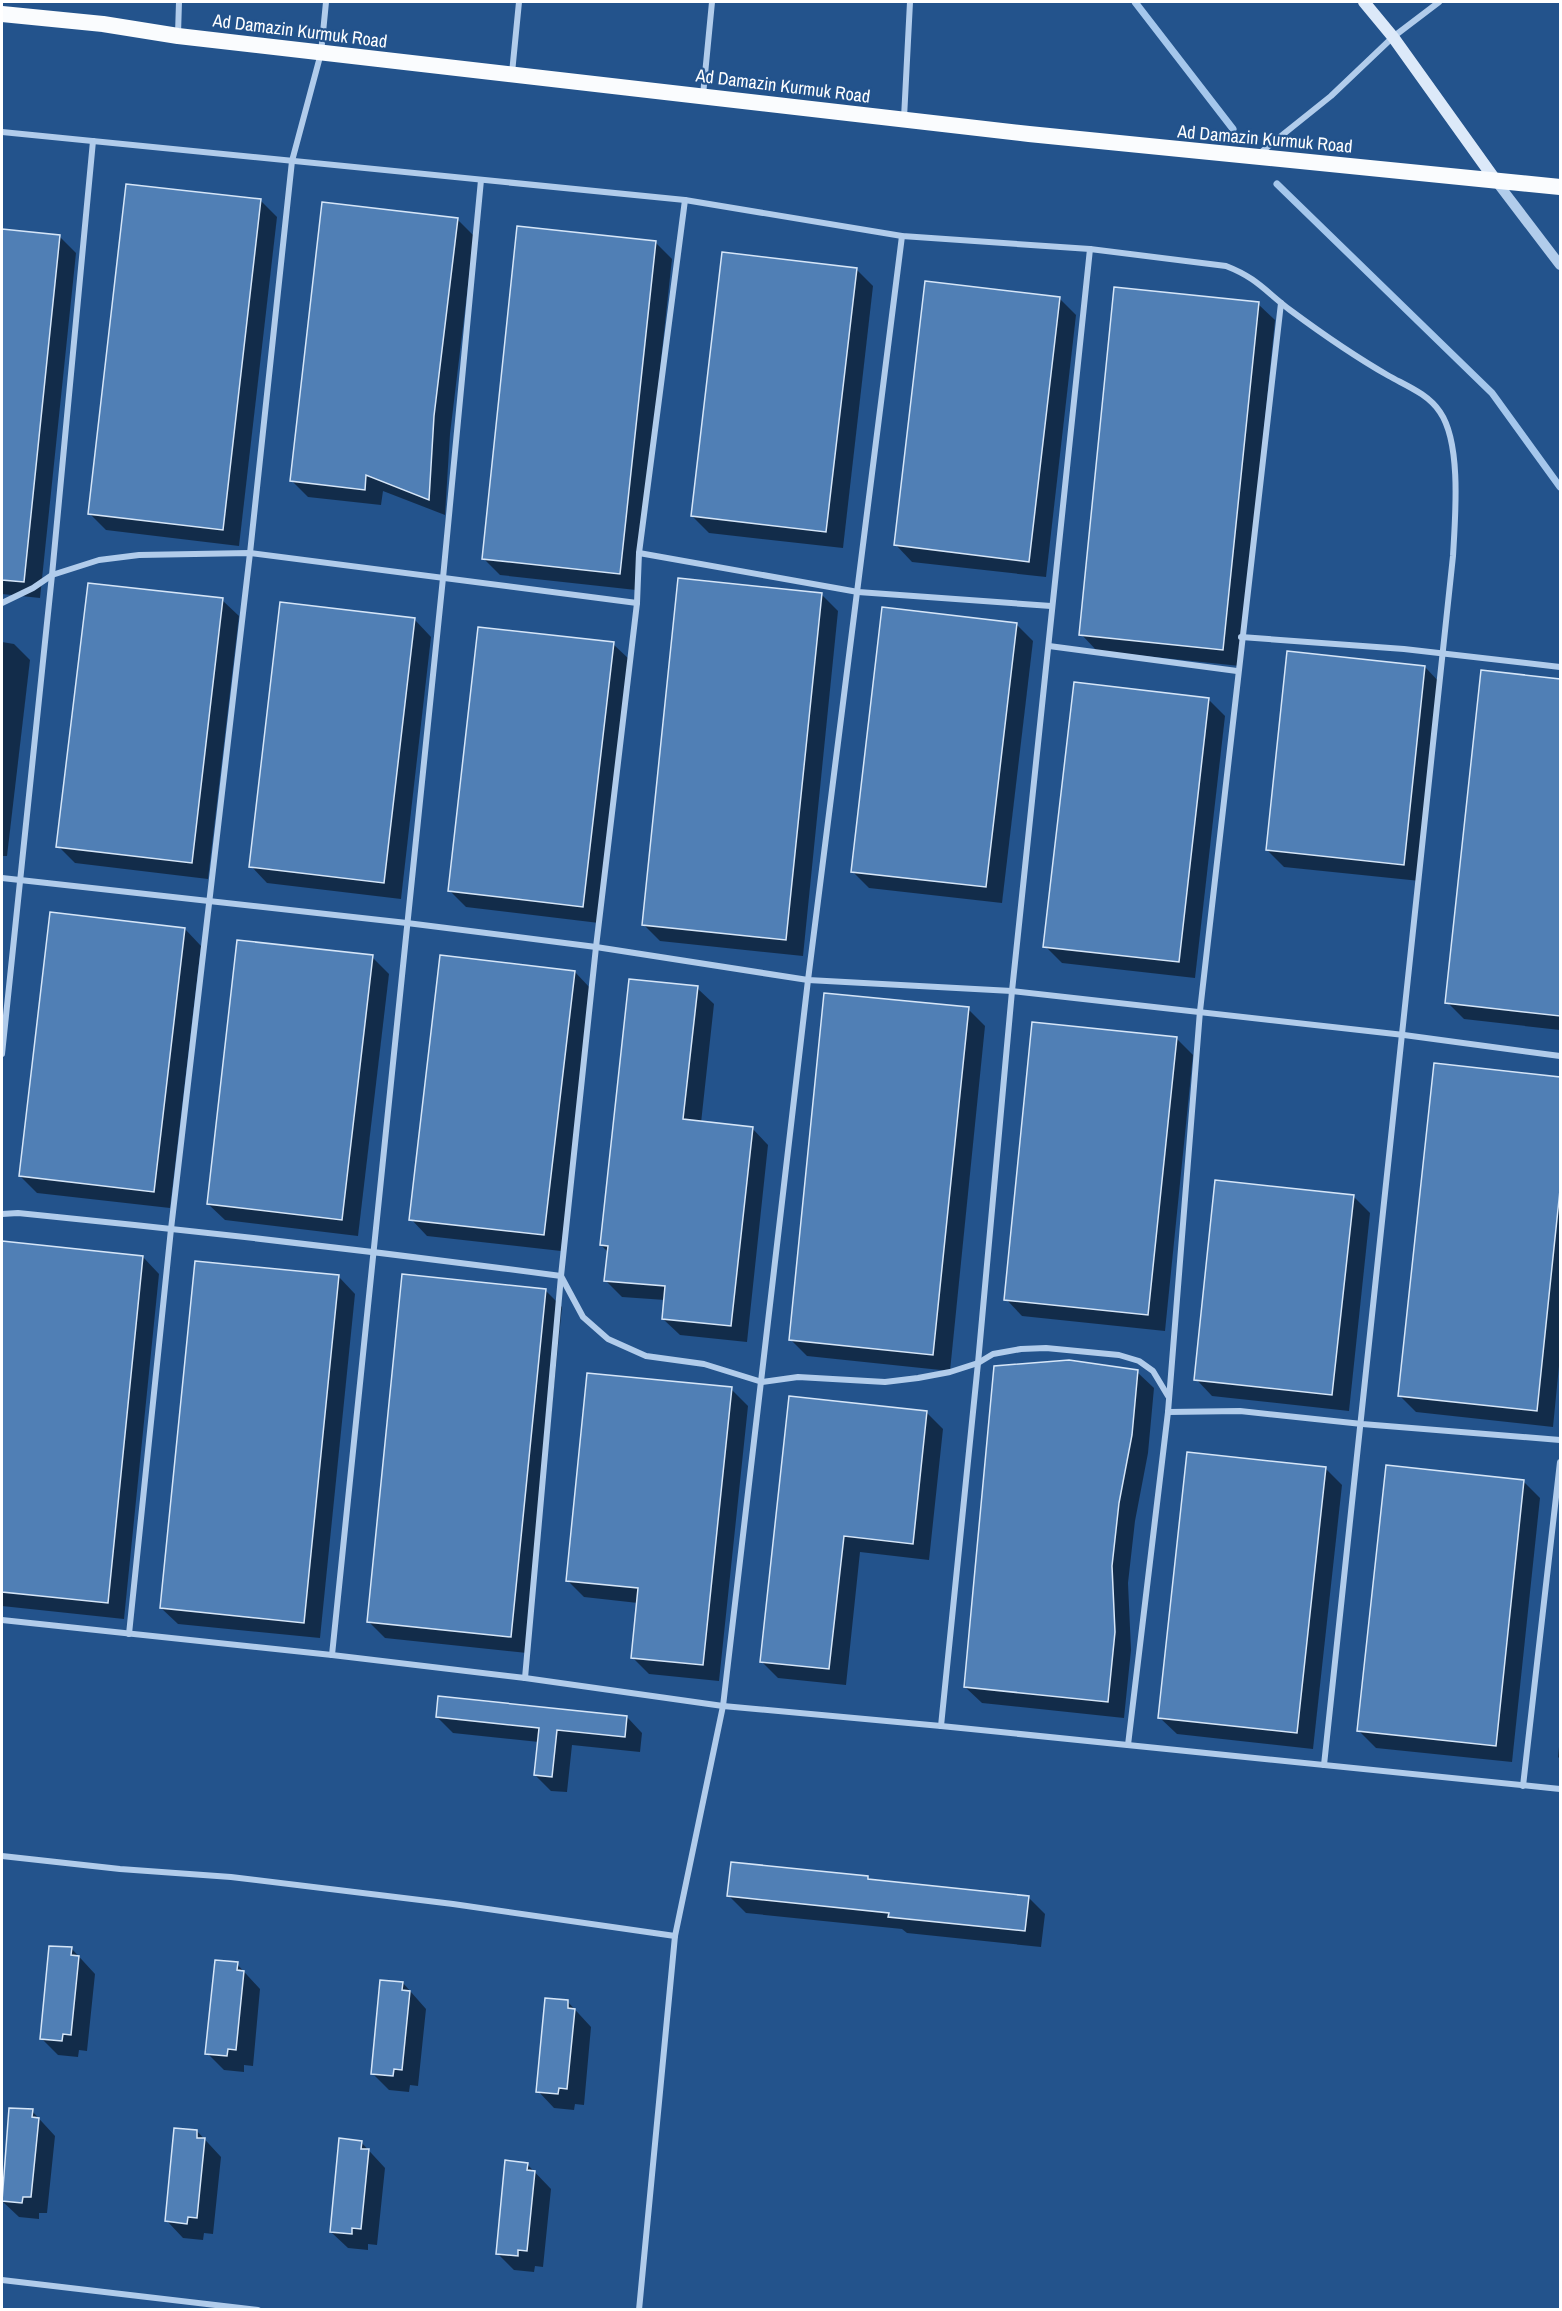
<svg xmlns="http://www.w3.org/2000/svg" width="1562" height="2311" font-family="'Archivo Narrow',sans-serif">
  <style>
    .shadow { fill: #0007 }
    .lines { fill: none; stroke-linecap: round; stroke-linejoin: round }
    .stream { stroke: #a5c7ec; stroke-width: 7 }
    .building { fill: #507fb5; stroke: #d6e6f8; stroke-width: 1.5 }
    .minor { stroke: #b1cceb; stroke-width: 6 }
    .tertiary { stroke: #b1cceb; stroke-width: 10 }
    .secondary { stroke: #dce9f9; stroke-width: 12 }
    .trunk { stroke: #fafcfe; stroke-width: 16 }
    .labels { text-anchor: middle; stroke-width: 4.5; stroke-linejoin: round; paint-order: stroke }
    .street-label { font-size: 18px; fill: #fff; stroke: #23538c }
  </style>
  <rect width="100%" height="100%" fill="#23538c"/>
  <!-- shadow -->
  <g class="shadow">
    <path d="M261 201 277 217 239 546 106 530 89 513Z"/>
    <path d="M457 219 474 236 450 434 445 515 383 491 381 505 308 497 291 480Z"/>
    <path d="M2 230 59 236 76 253 40 598 2 594Z"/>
    <path d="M655 242 672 259 636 590 500 575 483 558Z"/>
    <path d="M856 269 873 286 843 548 709 533 692 516Z"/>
    <path d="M1059 298 1076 315 1046 577 912 562 896 545Z"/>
    <path d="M1258 304 1275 320 1240 666 1097 651 1081 634Z"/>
    <path d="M821 594 838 611 803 956 660 941 644 925Z"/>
    <path d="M222 600 239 616 208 879 75 863 58 846Z"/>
    <path d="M281 604 415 620 431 637 401 899 267 883 251 866Z"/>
    <path d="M1016 624 1033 641 1002 903 869 888 852 871Z"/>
    <path d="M2 642 14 644 30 660 7 856H2Z"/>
    <path d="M613 644 630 660 599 923 466 907 449 890Z"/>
    <path d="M1425 667 1441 684 1420 881 1284 867 1267 850Z"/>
    <path d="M1483 672 1560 680V1030L1464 1019 1447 1002Z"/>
    <path d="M1209 700 1225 716 1195 978 1062 963 1045 946Z"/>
    <path d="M185 929 201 946 170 1208 37 1193 20 1176Z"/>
    <path d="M372 957 389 974 358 1236 225 1220 208 1204Z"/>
    <path d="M575 972 591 989 561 1251 427 1236 411 1219Z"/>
    <path d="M697 988 714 1004 701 1123 752 1128 768 1145 747 1342 680 1335 663 1319 665 1300 622 1297 605 1280 608 1252 601 1245Z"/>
    <path d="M968 1009 985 1026 950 1371 807 1356 791 1340Z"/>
    <path d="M1176 1038 1193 1055 1165 1331 1022 1316 1006 1299Z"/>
    <path d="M1436 1065 1560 1078V1356L1553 1427 1416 1412 1400 1396Z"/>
    <path d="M1353 1196 1370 1213 1349 1411 1212 1396 1196 1379Z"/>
    <path d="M2 1242 143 1257 159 1274 124 1619 2 1606Z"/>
    <path d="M339 1277 355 1294 320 1638 178 1624 161 1608Z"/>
    <path d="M546 1291 562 1307 527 1653 385 1638 368 1621Z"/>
    <path d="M1137 1372 1154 1388 1148 1453 1135 1521 1128 1583 1131 1650 1124 1718 982 1703 965 1687Z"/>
    <path d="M731 1389 748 1406 719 1681 649 1674 632 1657 638 1603 584 1597 568 1581Z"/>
    <path d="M790 1397 926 1412 943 1429 929 1560 860 1552 846 1685 778 1678 762 1662Z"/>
    <path d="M1325 1468 1342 1485 1313 1749 1177 1734 1160 1718Z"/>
    <path d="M1524 1482 1540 1498 1512 1762 1376 1748 1359 1731Z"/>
    <path d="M437 1717H627L642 1733 640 1752 572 1745 567 1792 551 1791 535 1775 539 1742 453 1733Z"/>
    <path d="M1560 1737V1759L1558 1757Z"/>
    <path d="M868 1877 871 1881 1028 1897 1045 1914 1041 1947 907 1933 902 1929 746 1913 729 1896Z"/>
    <path d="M72 1949 95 1974 87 2051 79 2050 78 2057 58 2055 41 2038Z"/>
    <path d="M237 1964 260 1989 253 2066 244 2065V2072L224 2070 207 2053Z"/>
    <path d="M403 1983 426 2009 418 2086 410 2085 409 2092 389 2090 372 2073Z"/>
    <path d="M568 2002 591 2027 584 2105 575 2104 574 2110 554 2108 538 2091Z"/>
    <path d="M11 2109 32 2111 55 2136 47 2213H39V2219L19 2217 2 2201Z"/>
    <path d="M197 2131 221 2157 213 2234 204 2233 203 2240 183 2238 167 2221Z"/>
    <path d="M361 2142 385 2168 377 2245 368 2244V2250L348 2248 331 2232Z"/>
    <path d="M527 2164 551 2189 543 2267 535 2266 534 2272 514 2270 497 2253Z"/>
  </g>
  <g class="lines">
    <!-- stream -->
    <g class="stream">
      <path d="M1135 2 1233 129"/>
      <path d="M1277 184 1492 393 1560 487"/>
    </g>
  </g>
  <!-- building -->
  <g class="building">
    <path d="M126 184 261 199 223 530 88 514Z"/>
    <path d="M322 202 458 218 434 416 429 500 366 475 365 490 290 481Z"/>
    <path d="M517 226 656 241 620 574 482 559Z"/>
    <path d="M2 229 60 235 24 582 2 580Z"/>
    <path d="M722 252 857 268 826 532 691 516Z"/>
    <path d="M925 281 1060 297 1029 562 894 545Z"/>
    <path d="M1114 287 1259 302 1223 650 1079 635Z"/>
    <path d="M678 578 822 593 786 940 642 925Z"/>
    <path d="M88 583 223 598 192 863 56 847Z"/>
    <path d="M280 602 415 618 384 883 249 867Z"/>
    <path d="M882 607 1017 623 986 887 851 872Z"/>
    <path d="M478 627 614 642 583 907 448 891Z"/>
    <path d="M1287 651 1425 666 1404 865 1266 850Z"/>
    <path d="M1481 670 1560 679V1016L1445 1003Z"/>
    <path d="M1074 682 1209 698 1179 962 1043 947Z"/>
    <path d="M50 912 185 928 154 1192 19 1176Z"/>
    <path d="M237 940 373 955 342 1220 207 1204Z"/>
    <path d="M440 955 575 971 544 1235 409 1220Z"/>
    <path d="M629 979 698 986 683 1119 753 1127 731 1326 662 1319 665 1286 604 1281 608 1246 600 1245Z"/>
    <path d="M824 993 969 1007 933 1355 789 1340Z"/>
    <path d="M1032 1022 1177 1037 1148 1315 1004 1300Z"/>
    <path d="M1434 1063 1560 1077V1190L1537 1411 1398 1396Z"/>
    <path d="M1215 1180 1354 1195 1332 1395 1194 1380Z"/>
    <path d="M2 1241 143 1256 108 1603 2 1592Z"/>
    <path d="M195 1261 339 1275 304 1623 160 1608Z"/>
    <path d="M402 1274 546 1289 511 1637 367 1622Z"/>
    <path d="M1069 1360 1138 1370 1132 1435 1119 1503 1112 1566 1115 1632 1108 1702 964 1687 994 1366Z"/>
    <path d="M587 1373 732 1387 703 1665 631 1658 638 1588 566 1581Z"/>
    <path d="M789 1396 927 1411 913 1544 844 1536 829 1669 760 1662Z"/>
    <path d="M1187 1452 1326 1467 1297 1733 1158 1718Z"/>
    <path d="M1386 1465 1524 1480 1496 1746 1357 1731Z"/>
    <path d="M438 1696 627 1716 625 1737 557 1730 552 1777 534 1775 539 1728 436 1717Z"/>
    <path d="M731 1862 868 1876V1879L1029 1896 1025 1931 888 1917 889 1913 727 1896Z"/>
    <path d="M49 1946 72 1947 71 1955 79 1956 71 2035 63 2034 62 2041 40 2039Z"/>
    <path d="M215 1960 238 1962 237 1970 244 1971 236 2050 228 2049 227 2056 205 2054Z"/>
    <path d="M380 1980 403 1982 402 1990 410 1991 402 2070 394 2069 393 2076 371 2074Z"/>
    <path d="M545 1998 568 2000V2008L575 2009 567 2089 559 2088 558 2094 536 2092Z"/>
    <path d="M9 2108 33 2109 32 2117 39 2118 31 2197H23L22 2203 2 2201Z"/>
    <path d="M174 2128 197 2130V2138H205L197 2218 188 2217 187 2224 165 2221Z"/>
    <path d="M339 2138 362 2141 361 2149H369L361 2229 352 2228V2234L330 2232Z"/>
    <path d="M505 2160 528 2163 527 2170 535 2171 527 2251 518 2250V2256L496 2254Z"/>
  </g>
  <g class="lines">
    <!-- minor -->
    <g class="minor">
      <path d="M178 34 179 2"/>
      <path d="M512 73 519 2"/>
      <path d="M703 95 712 2"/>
      <path d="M904 118 910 2"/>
      <path d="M2 132 685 200 902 236 1090 249 1226 266C1257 278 1265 291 1290 310 1321 333 1354 356 1389 376 1407 386 1428 394 1440 412 1462 444 1455 519 1453 556L1324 1765"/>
      <path d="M1260 153 1331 96 1393 37 1439 2"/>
      <path d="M639 553 858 592 1051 606"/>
      <path d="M2 603 33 588 52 575 99 560 139 555 250 553 637 603"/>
      <path d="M1241 637 1404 649 1560 667"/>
      <path d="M1049 646 1237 671"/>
      <path d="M2 878 407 923 596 947 808 980 1012 991 1404 1035 1560 1056"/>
      <path d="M2 1054 52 575 93 141"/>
      <path d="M2 1214 18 1213C199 1231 381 1252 561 1276L583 1317 608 1339 646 1356 704 1364 762 1382 798 1377 885 1382 918 1378 950 1372 978 1363 993 1354 1021 1349 1046 1348 1119 1355 1139 1361 1153 1371 1168 1396"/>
      <path d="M1168 1412 1240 1411 1362 1424 1560 1440"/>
      <path d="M2 1620 332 1655 525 1678 723 1706 941 1726 1560 1789"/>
      <path d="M129 1634 171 1229 250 553 292 161 321 53 326 2"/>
      <path d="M332 1655 443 578 481 180"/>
      <path d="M525 1678 561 1276 596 947 637 603 639 553 685 200"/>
      <path d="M941 1726 978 1363 1012 991 1090 249"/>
      <path d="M1128 1745 1168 1412 1200 1011 1281 303"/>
      <path d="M1523 1786 1560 1462"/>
      <path d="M2 1856 120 1869 231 1877 453 1904 675 1936"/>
      <path d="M2 2280 258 2310"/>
      <path d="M639 2310 675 1936 723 1706 808 980 902 236"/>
    </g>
    <!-- tertiary -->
    <path class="tertiary" d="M1496 181 1560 265"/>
    <!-- secondary -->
    <path class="secondary" d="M1364 2 1393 37 1496 181"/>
    <!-- trunk -->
    <path class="trunk" d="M2 14 103 24 178 36 1029 134 1560 187"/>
  </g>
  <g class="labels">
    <!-- street labels -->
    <g class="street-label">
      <text transform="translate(300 31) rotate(7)" y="6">Ad Damazin Kurmuk Road</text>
      <text transform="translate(783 86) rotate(7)" y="6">Ad Damazin Kurmuk Road</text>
      <text transform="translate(1265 139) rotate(5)" y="6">Ad Damazin Kurmuk Road</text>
    </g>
  </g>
  <!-- border -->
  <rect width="1562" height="2311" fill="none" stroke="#ffffff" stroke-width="6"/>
</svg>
